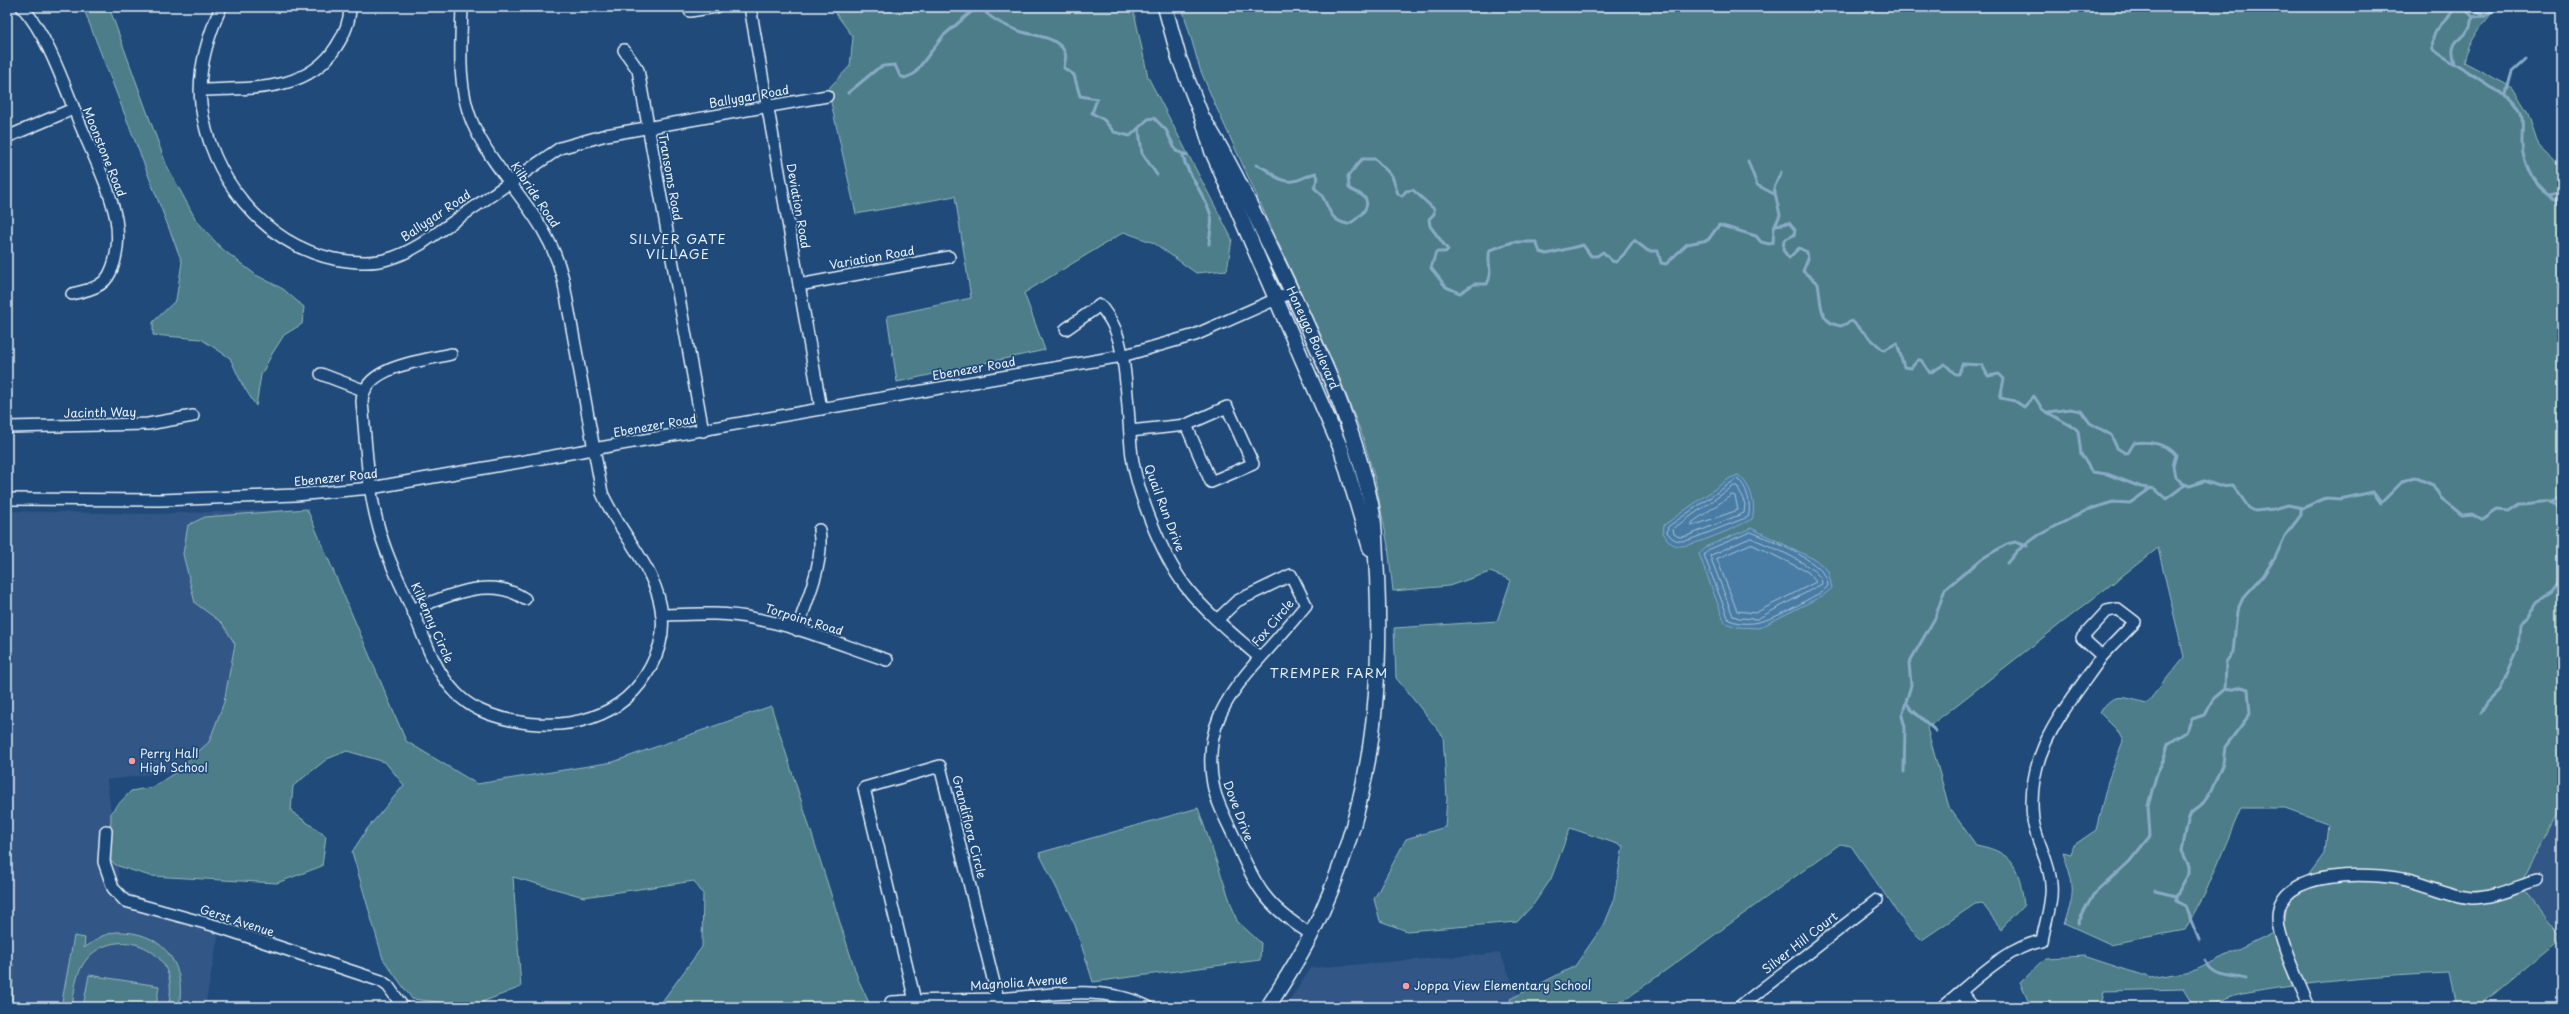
<svg xmlns="http://www.w3.org/2000/svg" width="2569" height="1014" font-family="'Playpen Sans',sans-serif">
  <style>
    .built { fill: #335685 }
    .green { fill: #4d7d88; stroke: #9ab7c0 }
    .water { fill: #487ca5; stroke: #88abc6 }
    .lines { fill: none; stroke-linecap: round; stroke-linejoin: round }
    .shore { stroke: #a8c2d7; stroke-width: 1 }
    .stream { stroke: #88abc6; stroke-width: 3 }
    .minor-casing { stroke: #e8f1f8; stroke-width: 14 }
    .major-casing { stroke: #e8f1f8; stroke-width: 17 }
    .minor { stroke: #1f4a7a; stroke-width: 11 }
    .major { stroke: #1f4a7a; stroke-width: 14 }
    .poi-dot { fill: #ff9aa2; stroke: #1f4a7a; stroke-width: 1.5 }
    .labels { text-anchor: middle; stroke-width: 3.5; stroke-linejoin: round; paint-order: stroke }
    .street-label { font-size: 12px; fill: #e8f1f8; stroke: #1f4a7a }
    .poi-label { font-size: 12px; fill: #e8f1f8; stroke: #1f4a7a; text-anchor: start }
    .neighbourhood-label { font-size: 13px; letter-spacing: 1px; fill: #e8f1f8; stroke: #1f4a7a }
  </style>
  <rect width="100%" height="100%" fill="#1f4a7a"/>
  <filter id="ink" filterUnits="userSpaceOnUse"><feTurbulence type="fractalNoise" baseFrequency=".025" numOctaves="2"/><feDisplacementMap in="SourceGraphic" scale="8" xChannelSelector="R" yChannelSelector="G"/><feConvolveMatrix kernelMatrix="1 2 1 2 8 2 1 2 1" color-interpolation-filters="sRGB"/></filter>
  <g filter="url(#ink)">
    <!-- built -->
    <g class="built">
      <path d="M307 509 406 741 107 780 120 886 142 900 219 932 205 1007H7V511L149 514Z"/>
      <path d="M2562 805V936L2520 885Z"/>
      <path d="M1500 953 1523 1007H1285L1311 968Z"/>
    </g>
    <!-- green -->
    <g class="green">
      <path d="M83 7H109L166 164 196 220 221 248 256 275 283 289 304 307 302 324 284 335 272 354 261 375 256 406 242 384 230 358 201 339 153 335V322L176 300 182 262Z"/>
      <path d="M831 7H1133L1148 77 1232 239 1227 270 1196 273 1154 243 1124 232 1024 293 1045 350 897 382 887 316 971 298 955 196 856 214 828 89 850 66 853 37Z"/>
      <path d="M1182 7H2497C2482 25 2470 39 2464 62L2513 88 2527 111 2539 146 2562 168V805L2520 885 2562 938 2493 996 2475 1007H2456L2449 973C2382 976 2314 981 2247 993 2228 996 2214 1007 2195 1007L2184 989 2104 991 2101 1007H2031L2020 983 2046 958 2084 956 2151 978 2196 970 2284 927 2287 904 2324 854 2327 823 2285 808H2241L2207 889 2185 930 2110 944 2064 923C2077 891 2073 883 2063 852L2071 854 2074 845 2096 830 2108 781 2123 741 2117 730 2100 713C2113 690 2125 698 2147 703L2184 657 2158 548 1927 728 1949 807 1976 845C2016 852 2019 870 2024 905L2001 929 1982 903 1975 904 1922 940 1907 926 1851 846 1840 844 1615 1007H1513L1510 999 1575 966 1605 923 1613 903 1623 846 1570 828 1551 879 1533 905 1517 922 1407 931 1380 921 1374 899 1406 839 1445 827 1447 798 1443 736 1396 678 1394 628 1497 621 1511 580 1490 572 1449 586 1393 591 1388 546 1375 479 1362 435 1336 369 1213 100 1200 69Z"/>
      <path d="M307 509 406 741 477 784 613 762 771 706 858 979 871 1007H658L702 947 703 894 694 881 584 897 513 877 521 987 472 1006 412 999 383 959 352 852 367 829 404 785 385 762 347 751 327 759 293 786 291 811 326 836 322 866 277 883 150 876 118 866 110 861 111 812 131 791 153 787 173 774 209 742 224 702 235 644 222 623 195 603 183 554 188 525 205 517Z"/>
      <path d="M1198 808 1237 921 1261 943 1260 960 1093 982 1075 925 1039 853Z"/>
      <path d="M115 932C161 930 187 962 179 1007H168C170 999 171 991 170 983 164 937 101 928 81 968 75 980 74 994 72 1007H61L74 936 85 938 84 948 102 936Z"/>
      <path d="M13 965 12 1007H7V966Z"/>
      <path d="M89 975 159 986 156 1007H83Z"/>
    </g>
    <!-- water -->
    <g class="water">
      <path d="M1738 475C1750 483 1757 505 1752 519 1740 526 1692 547 1679 546 1671 546 1667 539 1663 533L1664 525 1730 478Z"/>
      <path d="M1751 528 1816 560 1828 571 1832 588 1824 595 1759 628 1737 627 1725 623 1699 554 1705 547Z"/>
    </g>
    <g class="lines">
      <!-- shore -->
      <g class="shore">
        <path d="M1737 479C1747 484 1752 507 1748 517L1689 540C1678 542 1673 541 1667 532L1668 527Z"/>
        <path d="M1734 486H1737L1745 504 1744 513 1687 536 1679 537 1674 534 1673 529Z"/>
        <path d="M1732 495 1735 496 1738 510 1692 526V523Z"/>
        <path d="M1751 532C1771 540 1829 563 1828 586L1822 592C1795 605 1760 633 1729 620L1704 555 1708 550Z"/>
        <path d="M1751 538C1767 545 1823 567 1822 584L1757 619 1739 618 1733 616 1710 556Z"/>
        <path d="M1751 544 1808 572 1816 582 1755 613 1737 611 1717 559Z"/>
      </g>
      <!-- stream -->
      <g class="stream">
        <path d="M987 7 986 13C995 21 1008 27 1019 31 1033 36 1059 36 1065 53 1067 58 1064 63 1064 68L1074 75 1080 96 1097 99 1092 113 1104 120 1114 132 1130 136 1148 119 1154 118 1166 130 1176 151 1187 155"/>
        <path d="M2455 7C2448 23 2429 27 2433 50L2482 81C2496 96 2508 87 2520 110 2524 118 2522 131 2522 140 2521 170 2539 189 2562 205"/>
        <path d="M2463 7 2473 17"/>
        <path d="M2464 7 2473 8 2485 16"/>
        <path d="M2473 17 2485 16 2498 7"/>
        <path d="M2455 63C2448 39 2459 44 2471 26 2472 24 2472 20 2473 17"/>
        <path d="M848 93 877 69 883 66 895 65 900 76 905 78 914 74 943 36 977 7"/>
        <path d="M2506 93 2512 72 2525 60"/>
        <path d="M1139 130 1142 153 1157 175"/>
        <path d="M1183 154C1182 166 1207 198 1211 216 1213 224 1209 236 1209 244"/>
        <path d="M1748 161 1757 185 1774 194"/>
        <path d="M1256 165C1269 168 1270 175 1280 179 1295 186 1305 175 1316 173L1318 178 1314 187C1316 191 1319 191 1321 194 1330 208 1329 221 1348 224 1355 221 1372 208 1365 198 1361 193 1353 192 1349 188L1348 176 1362 159H1375L1392 176 1398 194 1402 196 1406 191 1413 190 1434 209V214L1429 219 1430 226 1448 250 1445 252H1436L1431 268 1446 287 1460 293 1474 284H1487C1494 272 1486 261 1490 250L1513 242H1536L1540 252 1547 254 1583 245 1591 256H1597L1603 252 1612 261 1616 262 1624 254 1634 240 1648 251H1658L1661 263 1666 264 1687 244 1708 240 1719 225 1756 236 1761 242 1769 244 1773 243 1774 228 1780 215 1774 188 1781 172"/>
        <path d="M2550 195 2562 192"/>
        <path d="M1776 225 1789 223 1795 230 1794 235 1784 240 1783 250 1789 258 1799 248 1807 252 1808 259 1803 271 1818 284C1822 301 1817 323 1841 326L1852 321C1857 326 1881 349 1884 350L1897 343 1904 367 1911 368 1918 360H1921L1930 373 1945 364 1955 374H1959L1962 364 1982 365 1988 376 1999 374 2004 379 2000 398 2015 401 2024 407 2034 396 2043 410 2075 428 2078 431 2081 454 2092 472 2107 474 2141 487 2155 489 2166 499 2185 485"/>
        <path d="M2048 412 2070 409 2081 411 2090 423 2111 435 2117 448 2125 453H2128L2134 443C2147 441 2167 443 2176 455L2173 466 2175 476 2182 483 2190 486 2204 481 2219 486 2233 485 2249 508 2255 511 2274 509 2288 505 2303 508 2326 498 2340 499 2373 492 2381 503 2403 481 2414 477 2433 485 2441 498 2462 515 2473 514 2483 520 2497 510 2509 511 2519 504C2536 505 2549 495 2562 510"/>
        <path d="M2551 502 2562 499"/>
        <path d="M2007 563 2017 551 2039 535 2087 510 2113 502 2130 503 2151 488"/>
        <path d="M2225 689 2226 662 2233 652 2237 611 2243 598 2263 576 2275 558 2285 536 2301 515V508"/>
        <path d="M1906 702 1911 709 1936 731"/>
        <path d="M2481 713 2487 703 2500 690 2518 649 2520 624 2528 617 2537 602 2552 592 2562 578"/>
        <path d="M1904 772 1905 727 1902 716 1911 685 1909 663 1935 618 1945 589 1983 558 2007 544 2015 542 2027 546"/>
        <path d="M2155 891 2176 896"/>
        <path d="M2078 923 2093 895 2129 862 2150 836 2148 805 2157 773 2164 759 2168 744 2186 732 2192 719 2204 715 2213 699 2225 689"/>
        <path d="M2199 940 2185 906 2176 901V896L2189 873V866L2182 851 2188 820 2191 813 2201 805 2211 791 2223 763 2225 747 2250 714 2248 689 2241 687 2229 690 2225 689"/>
        <path d="M2205 960C2213 978 2231 975 2246 979"/>
      </g>
      <defs>
        <g id="minor">
          <path d="M22 7C49 36 67 94 83 131 95 159 110 189 116 219 119 236 118 257 110 273 103 288 87 290 72 294"/>
          <path d="M221 7C208 36 197 71 201 104 210 176 262 243 334 259 351 262 372 264 388 259 400 256 411 250 421 244L560 148 606 135 827 96"/>
          <path d="M750 7 821 409"/>
          <path d="M690 11 716 7"/>
          <path d="M624 50 638 70 703 431"/>
          <path d="M201 90C249 88 307 93 336 47 344 35 350 21 350 7"/>
          <path d="M7 137 73 109"/>
          <path d="M799 285 949 257"/>
          <path d="M1066 329 1100 305C1104 311 1110 318 1113 325 1127 350 1128 418 1131 447 1134 487 1162 556 1186 587 1207 614 1235 636 1260 658"/>
          <path d="M451 354C423 361 363 366 362 402 366 442 367 485 378 525 386 557 402 586 415 616 426 643 435 671 456 693 471 709 489 715 510 720 565 732 624 720 651 666 659 651 664 634 662 617 659 570 620 535 602 493L563 279C547 213 497 180 472 122 457 86 461 45 462 7"/>
          <path d="M321 374 363 390"/>
          <path d="M7 427 148 424 193 416"/>
          <path d="M1130 431 1186 425 1227 407 1253 464 1211 482 1186 425"/>
          <path d="M7 499 160 500 296 495 371 488 1122 356 1195 335 1292 292"/>
          <path d="M2118 609 2135 622 2102 656 2082 638 2107 611Z"/>
          <path d="M412 610C446 596 491 575 525 599"/>
          <path d="M662 615C694 614 726 612 756 619 801 627 844 646 887 660"/>
          <path d="M1217 620 1237 601 1291 575 1306 605C1291 623 1276 641 1260 658 1224 698 1202 733 1214 789 1218 806 1228 823 1235 839 1255 886 1266 907 1311 934"/>
          <path d="M797 630C807 598 825 563 819 530"/>
          <path d="M106 831 104 862 113 888 125 901 216 926 381 981 388 986 403 1007"/>
          <path d="M1961 992 1973 1007"/>
          <path d="M915 1001 864 788 940 766 998 999"/>
          <path d="M891 1002C926 1000 962 1000 998 999 1047 996 1102 983 1148 1007"/>
          <path d="M1739 1007 1877 900"/>
          <path d="M1942 1007C1970 985 2007 946 2042 941 2045 922 2053 903 2051 884 2050 862 2036 842 2033 820 2025 750 2066 709 2102 656"/>
          <path d="M2309 1007C2300 985 2277 938 2278 916 2280 868 2371 873 2402 879 2426 883 2448 896 2472 898 2493 898 2516 887 2536 881"/>
        </g>
        <g id="major">
          <path d="M1165 7 1179 58 1202 117 1212 151 1341 449 1370 548"/>
          <path id="s1" d="M1202 117C1233 165 1256 218 1281 269 1315 341 1349 413 1368 491 1376 520 1375 547 1377 576 1383 705 1369 816 1312 933 1299 959 1283 983 1268 1007"/>
        </g>
      </defs>
      <!-- minor casing -->
      <use href="#minor" class="minor-casing"/>
      <!-- major casing -->
      <use href="#major" class="major-casing"/>
      <!-- minor -->
      <use href="#minor" class="minor"/>
      <!-- major -->
      <use href="#major" class="major"/>
    </g>
  </g>
  <!-- markers -->
  <g class="poi-dot">
    <circle cx="132" cy="761" r="4"/>
    <circle cx="1406" cy="986" r="4"/>
  </g>
  <g class="labels">
    <!-- street labels -->
    <g class="street-label">
      <text transform="translate(749 97) rotate(-10)" y="4">Ballygar Road</text>
      <text transform="translate(104 152) rotate(68)" y="4">Moonstone Road</text>
      <text transform="translate(670 177) rotate(80)" y="4">Transoms Road</text>
      <text transform="translate(535 195) rotate(56)" y="4">Kilbride Road</text>
      <text transform="translate(798 206) rotate(80)" y="4">Deviation Road</text>
      <text transform="translate(436 216) rotate(-34)" y="4">Ballygar Road</text>
      <text transform="translate(872 258) rotate(-10)" y="4">Variation Road</text>
      <text dy="4" stroke="none"><textPath href="#s1" startOffset="247">Honeygo Boulevard</textPath></text>
      <text transform="translate(974 369) rotate(-10)" y="4">Ebenezer Road</text>
      <text transform="translate(100 413) rotate(-1)" y="4">Jacinth Way</text>
      <text transform="translate(655 426) rotate(-10)" y="4">Ebenezer Road</text>
      <text transform="translate(336 478) rotate(-6)" y="4">Ebenezer Road</text>
      <text transform="translate(1164 508) rotate(69)" y="4">Quail Run Drive</text>
      <text transform="translate(804 620) rotate(17)" y="4">Torpoint Road</text>
      <text transform="translate(432 623) rotate(66)" y="4">Kilkenny Circle</text>
      <text transform="translate(1273 623) rotate(-50)" y="4">Fox Circle</text>
      <text transform="translate(1238 811) rotate(69)" y="4">Dove Drive</text>
      <text transform="translate(969 827) rotate(76)" y="4">Grandiflora Circle</text>
      <text transform="translate(237 921) rotate(18)" y="4">Gerst Avenue</text>
      <text transform="translate(1800 943) rotate(-38)" y="4">Silver Hill Court</text>
      <text transform="translate(1019 983) rotate(-4)" y="4">Magnolia Avenue</text>
    </g>
    <!-- poi labels -->
    <g class="poi-label">
      <text x="140" y="758">Perry Hall<tspan x="140" dy="14">High School</tspan></text>
      <text x="1414" y="990">Joppa View Elementary School</text>
    </g>
    <!-- neighbourhood labels -->
    <g class="neighbourhood-label">
      <text x="678" y="244">SILVER GATE<tspan x="678" dy="15">VILLAGE</tspan></text>
      <text x="1329" y="678">TREMPER FARM</text>
    </g>
  </g>
  <!-- margin -->
  <rect width="2569" height="1014" fill="none" stroke="#1f4a7a" stroke-width="24"/>
  <rect x="12" y="12" width="2545" height="990" fill="none" stroke="#e8f1f8" stroke-width="1.5" filter="url(#ink)"/>
</svg>
